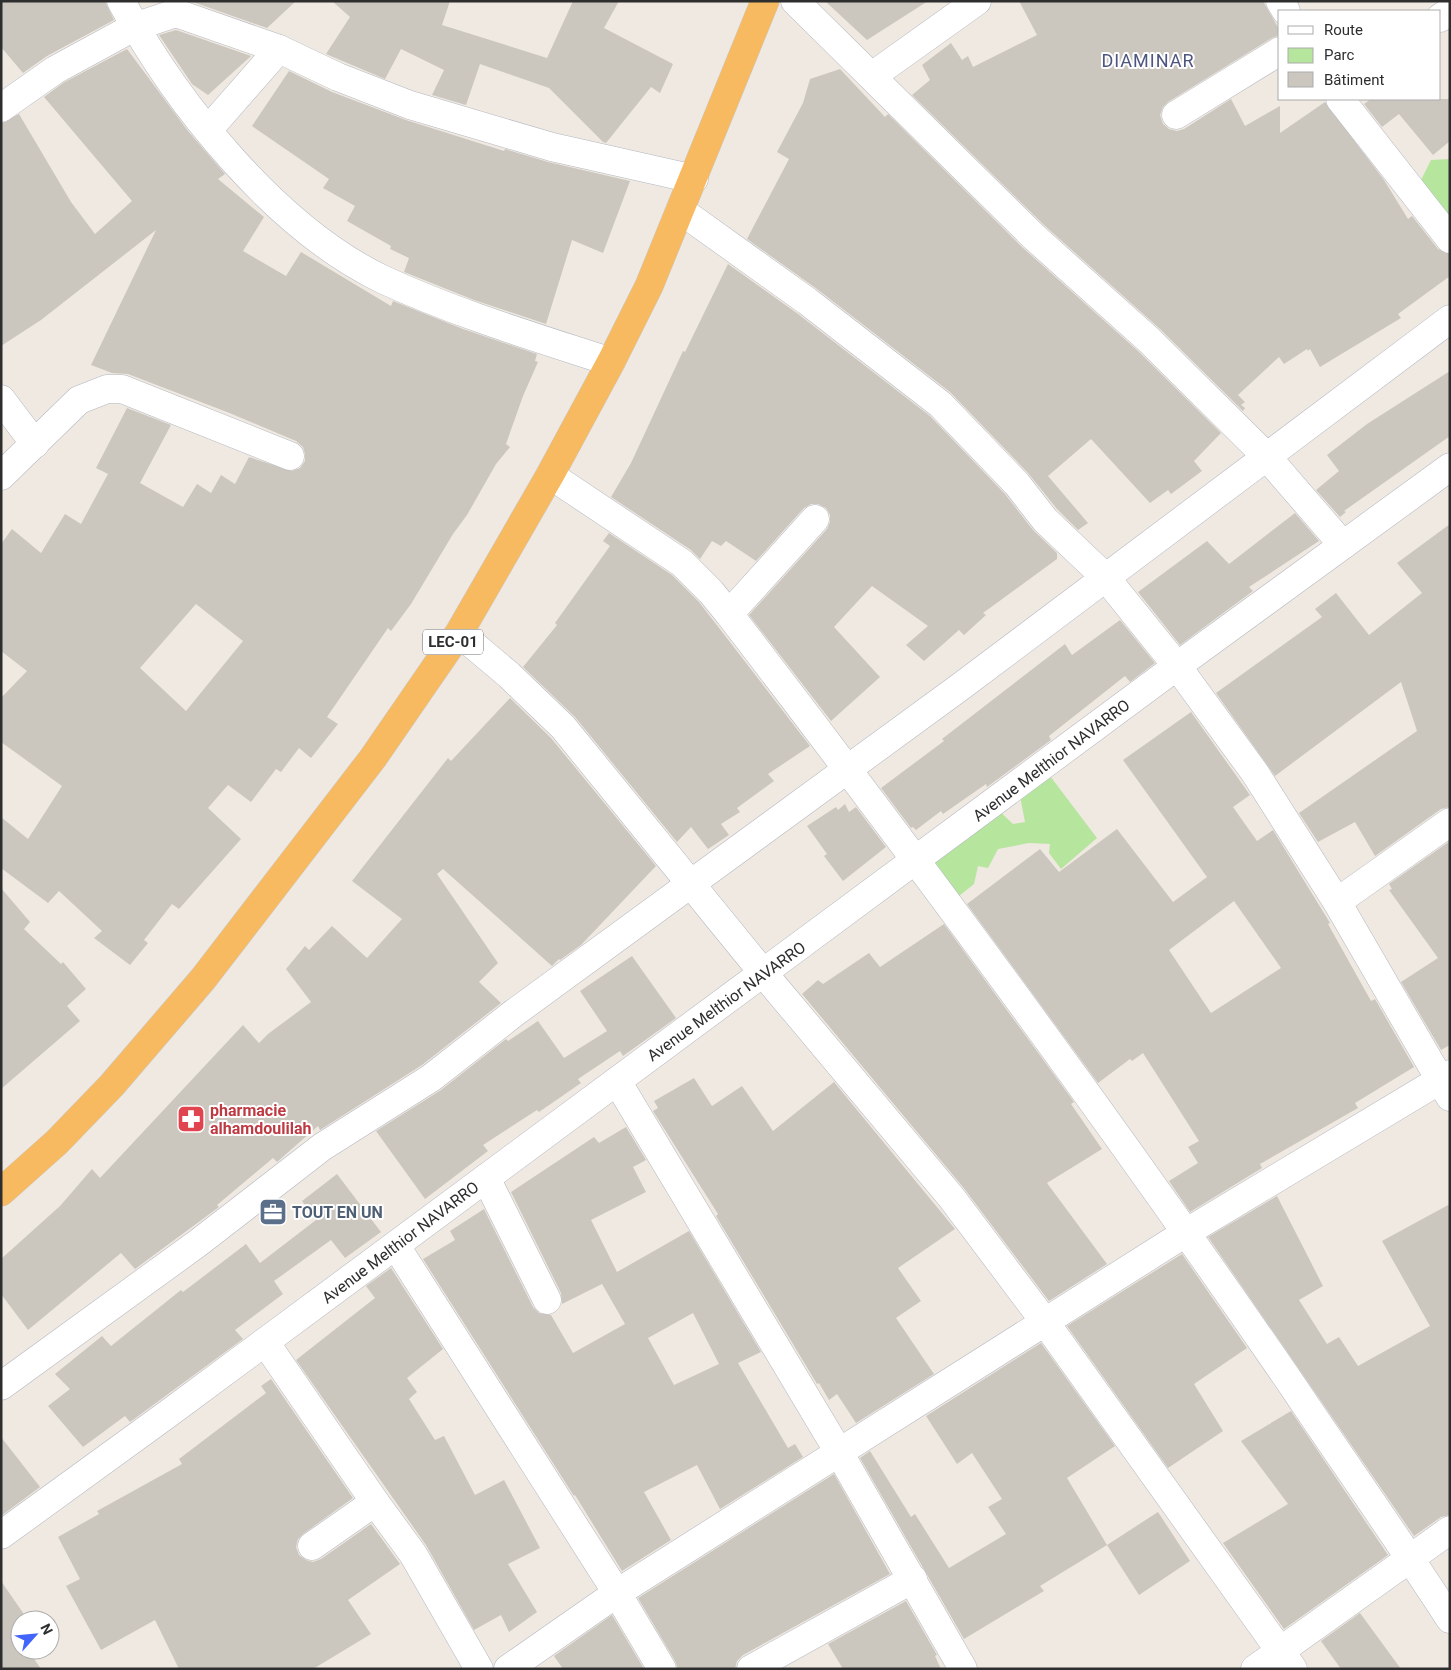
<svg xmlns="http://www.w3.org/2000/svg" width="1451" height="1670" font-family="Roboto,sans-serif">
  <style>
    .green { fill: #b6e59e }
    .building { fill: #cbc7bf; fill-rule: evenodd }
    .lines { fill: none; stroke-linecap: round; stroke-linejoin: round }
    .minor-casing { stroke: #b4b7c1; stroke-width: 29 }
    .tertiary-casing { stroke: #b4b7c1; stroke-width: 29 }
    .trunk-casing { stroke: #c9c9c9; stroke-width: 29 }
    .minor { stroke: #fff; stroke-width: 28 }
    .tertiary { stroke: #fff; stroke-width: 28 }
    .trunk { stroke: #f8ba60; stroke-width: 28 }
    .labels { text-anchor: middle; stroke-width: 4; stroke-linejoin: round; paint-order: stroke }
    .shield { fill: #fff; stroke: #6d6d6d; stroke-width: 1 }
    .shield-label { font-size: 15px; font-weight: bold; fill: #2e2e2e }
    .street-label { font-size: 16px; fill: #2e2e2e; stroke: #fff }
    .health-label { font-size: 16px; font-weight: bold; fill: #be3a42; stroke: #fff; text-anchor: start }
    .service-label { font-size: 16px; font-weight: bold; fill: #4e5e75; stroke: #fff; text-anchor: start }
    .neighbourhood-label { font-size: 18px; letter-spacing: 1px; fill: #4d5680; stroke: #fff }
  </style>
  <rect width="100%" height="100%" fill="#efe9e1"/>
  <!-- green -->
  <g class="green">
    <path d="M1450 159V238L1417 188 1431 160Z"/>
    <path d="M1047 772 1097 838 1061 869 1049 853 1050 844 1029 843 998 849 988 868 978 866 974 884 954 900 930 869 944 849C971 842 981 830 995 807L1013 824 1025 822 1019 791Z"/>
  </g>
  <!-- building -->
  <g class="building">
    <path d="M1 1H105L114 20 47 56 23 73 1 47Z"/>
    <path d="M190 1H296L267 28Z"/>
    <path d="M332 1H450L442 25 547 58 573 1H619L604 28 673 64 660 93 651 87 606 143 603 142 549 88 480 64 466 105 432 95 444 70 401 49 385 79 326 54 350 17Z"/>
    <path d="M825 1H928L867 40Z"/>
    <path d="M1019 1H1263L1280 31V35L1272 38 1168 102 1163 107 1160 115 1163 124 1169 129 1177 131 1184 129 1231 99 1245 126 1280 106V133L1325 102 1384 180 1408 219 1412 216 1438 249 1450 254V276L1398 314 1401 318 1320 367 1310 349 1308 351 1307 349 1284 364 1279 357 1238 395 1245 402 1241 405 1245 408 1243 411 1160 329 1044 225 912 95 930 80 922 65 951 43 962 60 968 56 973 67 1037 35Z"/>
    <path d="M176 30 251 56 208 95 192 84 159 35Z"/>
    <path d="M127 49 188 131 225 174 218 179 264 217 243 251 286 276 301 252 391 306 393 301 463 329 537 354 535 361 538 362 523 396 506 444 510 447 496 464 467 515 453 534 411 604 391 631 388 628 327 717 338 724 311 758 299 748 281 772 276 769 251 802 228 785 208 808 241 839 179 909 172 904 144 940 148 943 130 965 94 938 102 931 59 891 48 903 1 868V817L28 839 62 786 1 742V698L27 671 1 651V544L12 529 41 553 65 514 81 524 108 474 96 468 127 408 171 425 140 483 183 507 197 484 211 493 221 475 235 484 249 457 292 471 300 468 305 461V454L303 447 296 441 232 414 128 374 112 373 91 365 156 230 41 320 1 346V123L19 114 71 202 95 234 132 201 44 97 63 83ZM196 604 243 641 186 711 140 668Z"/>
    <path d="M840 69 885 117 888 114 1022 247 1138 351 1221 433 1194 461 1202 471 1171 494 1168 490 1150 503 1091 439 1048 476 1088 523 1078 530 1057 509 1028 473 950 392 817 289 747 239 789 159 777 152 803 103 810 79Z"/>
    <path d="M289 71 332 92 406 120 504 151 505 149 548 162 630 181 603 253 572 240 546 324 474 300 404 272 409 258 390 249 391 246 347 221 355 206 323 188 329 179 252 126Z"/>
    <path d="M1371 99H1450V141L1433 155 1399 114 1382 127 1364 104Z"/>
    <path d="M728 264 798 314 930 416 1005 494 1033 530 1057 553V559L983 613 986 615 964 635 959 630 924 661 906 645 928 626 872 586 834 627 880 677 831 721 749 615 827 529 830 522V515L826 508 818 504H811L804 508 756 561 726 541 721 546 712 541 700 559 691 550 611 497 631 463 683 351 685 352Z"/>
    <path d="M1450 371V436L1344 511 1346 512 1340 517 1316 490 1339 471 1327 455 1367 424Z"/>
    <path d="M1295 513 1319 541 1249 587 1253 591 1180 645 1138 592 1207 541 1229 564Z"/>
    <path d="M1450 524V807L1441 809 1375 856 1355 822 1318 842 1299 813 1417 731 1401 682 1275 776 1216 693 1322 617 1315 609 1336 593 1369 635 1422 593 1397 563Z"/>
    <path d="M609 533 672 575 699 602 810 746 768 774 774 781 737 808 740 812 721 824 729 835 708 849 691 827 677 842 575 717 523 667 557 625 555 623 610 546 603 541Z"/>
    <path d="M1120 620 1155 663 1130 682 1125 676 1049 736 1051 740 987 787 986 784 943 814 941 811 916 830 913 827 911 828 881 788 944 741 942 739 1065 644 1072 655Z"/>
    <path d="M510 698 551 738 656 866 581 945 560 960 559 959 552 966 443 869 437 874 498 963 479 982 501 1003 422 1065 320 1130 318 1126 277 1162 273 1158 217 1205 219 1207 135 1269 121 1253 28 1330 1 1294V1259L60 1206 92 1169 100 1178 243 1025 259 1043 268 1034 311 1002 286 969 305 946 309 950 332 926 367 958 402 919 352 881 448 758 451 761Z"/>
    <path d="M1191 712 1250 795 1233 807 1257 841 1273 830 1330 923 1328 924 1371 1001 1375 999 1414 1067 1355 1103 1358 1108 1260 1164 1262 1168 1190 1212 1169 1181 1198 1163 1188 1147 1199 1141 1143 1053 1132 1061 1130 1059 1098 1083 967 904 1040 849 1059 872 1117 829 1173 902 1207 877 1123 760ZM1234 901 1281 968 1211 1013 1169 950Z"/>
    <path d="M845 804 849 812 856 807 886 847 843 881 824 856 827 854 807 826 836 807 838 810Z"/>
    <path d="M1450 841V1045L1441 1050 1401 982 1438 958 1389 890 1392 889 1389 884Z"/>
    <path d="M1 888 30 922 24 929 61 964 63 962 86 989 67 1006 80 1021 1 1089Z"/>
    <path d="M944 924 1074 1102 1071 1104 1102 1149 1047 1183 1107 1264 1049 1301 963 1187 802 994 818 980 823 984 869 953 880 967Z"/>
    <path d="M632 956 676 1018 623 1056 620 1051 578 1079 581 1083 539 1112 537 1110 483 1145 488 1151 425 1199 376 1131 441 1090 506 1039 508 1041 538 1021 564 1058 607 1031 580 991Z"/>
    <path d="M694 1078 712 1106 742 1086 773 1131 834 1082 955 1229 898 1268 921 1301 896 1318 934 1374 856 1423 837 1394 829 1400 819 1383 817 1384 716 1216 718 1214 653 1111 658 1108 654 1101Z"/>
    <path d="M626 1127 646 1160 633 1167 646 1192 591 1220 617 1272 689 1231 761 1352 738 1363 788 1448 795 1444 803 1457 720 1509 697 1465 644 1492 671 1540 622 1571 575 1495 574 1496 423 1259 455 1240 450 1231 484 1209 533 1307 539 1313 551 1315 573 1353 625 1324 602 1284 562 1304 561 1293 511 1192 594 1137 599 1143ZM693 1313 719 1364 674 1385 648 1338Z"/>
    <path d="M337 1174 381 1232 345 1258 331 1240 274 1281 283 1294 235 1330 243 1339 130 1422 125 1416 83 1447 48 1406 70 1389 55 1374 102 1336 111 1346 181 1290 183 1292 246 1244 260 1263 316 1220 302 1201Z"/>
    <path d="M1277 1196 1323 1286 1299 1300 1327 1344 1339 1337 1358 1366 1430 1326 1382 1241 1450 1204V1515L1441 1517 1414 1536 1208 1237Z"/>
    <path d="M1182 1254 1247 1348 1194 1384 1223 1431 1168 1468 1067 1326Z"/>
    <path d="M391 1268 443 1349 407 1378 417 1392 409 1399 435 1440 444 1436 475 1495 504 1480 540 1548 508 1564 537 1612 509 1632 501 1615 474 1630 426 1545 296 1360 375 1298 366 1286Z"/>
    <path d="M1041 1343 1115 1446 1067 1478 1107 1545 1040 1586 1044 1591 964 1639 860 1458 870 1451 911 1517 915 1514 949 1568 1006 1534 988 1507 1002 1499 972 1453 957 1464 926 1416Z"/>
    <path d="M271 1379 353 1498 303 1534 298 1539 296 1547 299 1555 306 1560 313 1562 321 1559 371 1524 400 1564 348 1600 371 1634 313 1669H179L155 1620 101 1650 66 1586 80 1579 58 1537 99 1514 97 1511 182 1464 179 1459 266 1393 261 1386Z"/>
    <path d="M1291 1411 1388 1555 1284 1629 1223 1543 1288 1504 1241 1441Z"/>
    <path d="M1 1437 40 1487 1 1516Z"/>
    <path d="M834 1474 890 1574 743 1655 737 1661 735 1669H678L675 1661 638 1598Z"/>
    <path d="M1158 1512 1190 1561 1139 1595 1107 1545Z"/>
    <path d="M1 1581 28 1620H20V1650H28L41 1669H1Z"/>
    <path d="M906 1601 937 1655 935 1656 941 1669H843L828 1644Z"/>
    <path d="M1360 1613 1401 1669H1341L1321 1641Z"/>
    <path d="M612 1615 644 1669H563L554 1656Z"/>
  </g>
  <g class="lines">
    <defs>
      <g id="minor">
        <path d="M121 1C176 104 277 229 384 280 458 314 535 337 611 362"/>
        <path d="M795 1 1033 236 1149 340 1267 457 1343 545"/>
        <path d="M1280 1 1286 11"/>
        <path d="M1440 18 1450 11"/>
        <path d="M872 76 977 1"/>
        <path d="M1340 99 1450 239"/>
        <path d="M1 108 55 70 134 27 176 13 279 49 338 77 410 105 552 147 694 179"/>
        <path d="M1176 115 1280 51"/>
        <path d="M208 130 279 49"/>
        <path d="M680 210 807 301 940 404 1017 484 1045 520 1106 578 1177 666 1255 773 1337 902 1450 1097"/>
        <path d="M1 399 35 444"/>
        <path d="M550 475 682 563 711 592 729 614C922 865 1110 1120 1290 1382 1343 1461 1398 1539 1450 1619"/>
        <path d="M1 476 79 400 107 389H122L290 456"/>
        <path d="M729 614 815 519"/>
        <path d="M459 633 509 675 563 727 764 974 951 1197 1045 1322 1293 1669"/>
        <path d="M1337 902 1450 822"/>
        <path d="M617 1081 840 1454 963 1669"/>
        <path d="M486 1178 547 1300"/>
        <path d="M396 1246 617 1593 662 1669"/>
        <path d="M265 1342 375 1502 413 1554 479 1669"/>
        <path d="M1 1386 198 1243 322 1147 431 1078 514 1013 960 687 1450 319"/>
        <path d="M312 1546 375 1502"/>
        <path d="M508 1669 617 1593 1187 1232 1450 1074"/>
        <path d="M751 1669 913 1579"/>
        <path d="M1255 1669 1450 1530"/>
      </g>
      <path id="tertiary" d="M1 1535 169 1413 1177 666 1450 467"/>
      <path id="trunk" d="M1 1192 57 1142 112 1085 203 979 373 758 459 633 550 475 611 362 649 286 765 1"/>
    </defs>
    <!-- minor casing -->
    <use href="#minor" class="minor-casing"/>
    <!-- tertiary casing -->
    <use href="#tertiary" class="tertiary-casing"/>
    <!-- trunk casing -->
    <use href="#trunk" class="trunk-casing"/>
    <!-- minor -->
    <use href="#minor" class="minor"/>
    <!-- tertiary -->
    <use href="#tertiary" class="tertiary"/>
    <!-- trunk -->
    <use href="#trunk" class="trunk"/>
  </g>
  <!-- icons -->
  <defs>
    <symbol id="pharmacy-square" viewBox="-11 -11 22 22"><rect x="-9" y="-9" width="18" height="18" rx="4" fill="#e0444e" stroke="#fff"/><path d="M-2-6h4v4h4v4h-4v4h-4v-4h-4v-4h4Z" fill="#fff"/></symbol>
    <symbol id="office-square" viewBox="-11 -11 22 22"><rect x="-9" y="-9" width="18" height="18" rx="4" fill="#5c6f8a" stroke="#fff"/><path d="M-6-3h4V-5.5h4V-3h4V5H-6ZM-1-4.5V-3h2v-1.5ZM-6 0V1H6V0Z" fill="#fff"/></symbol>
  </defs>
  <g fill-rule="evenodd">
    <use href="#pharmacy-square" x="175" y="1103" width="32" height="32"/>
    <use href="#office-square" x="257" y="1196" width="32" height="32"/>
  </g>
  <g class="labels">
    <!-- shield labels -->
    <rect class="shield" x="423" y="629.5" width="60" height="25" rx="4"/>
    <g class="shield-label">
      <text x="453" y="647">LEC-01</text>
    </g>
    <!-- street labels -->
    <g class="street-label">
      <text transform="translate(1051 760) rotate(-37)" y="6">Avenue Melthior NAVARRO</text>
      <text transform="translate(726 1001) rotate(-36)" y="6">Avenue Melthior NAVARRO</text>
      <text transform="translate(400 1242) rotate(-37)" y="6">Avenue Melthior NAVARRO</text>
    </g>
    <!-- health labels -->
    <g class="health-label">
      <text x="210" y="1116">pharmacie<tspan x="210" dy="18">alhamdoulilah</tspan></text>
    </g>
    <!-- service labels -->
    <g class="service-label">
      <text x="292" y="1218">TOUT EN UN</text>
    </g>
    <!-- neighbourhood labels -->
    <g class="neighbourhood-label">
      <text x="1148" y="67">DIAMINAR</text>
    </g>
  </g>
  <!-- border -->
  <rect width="1451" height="1670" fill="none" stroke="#2e2e2e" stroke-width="5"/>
  <!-- legend -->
  <rect x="1278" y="10" width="162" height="90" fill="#ffffff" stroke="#ababab"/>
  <rect x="1288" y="26" width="25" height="8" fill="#ffffff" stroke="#ababab"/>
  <text x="1324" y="35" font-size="15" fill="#2e2e2e">Route</text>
  <rect x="1288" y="48" width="25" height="15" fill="#b6e59e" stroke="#ababab"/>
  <text x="1324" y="60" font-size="15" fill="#2e2e2e">Parc</text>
  <rect x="1288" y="72" width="25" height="15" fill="#cbc7bf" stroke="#ababab"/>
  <text x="1324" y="85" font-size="15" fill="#2e2e2e">Bâtiment</text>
  <!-- north arrow -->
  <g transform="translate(35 1635) rotate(63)"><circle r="24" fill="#ffffff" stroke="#ababab"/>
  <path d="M0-4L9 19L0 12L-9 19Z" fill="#4264fb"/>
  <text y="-8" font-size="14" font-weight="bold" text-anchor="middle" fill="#2e2e2e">N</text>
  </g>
</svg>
